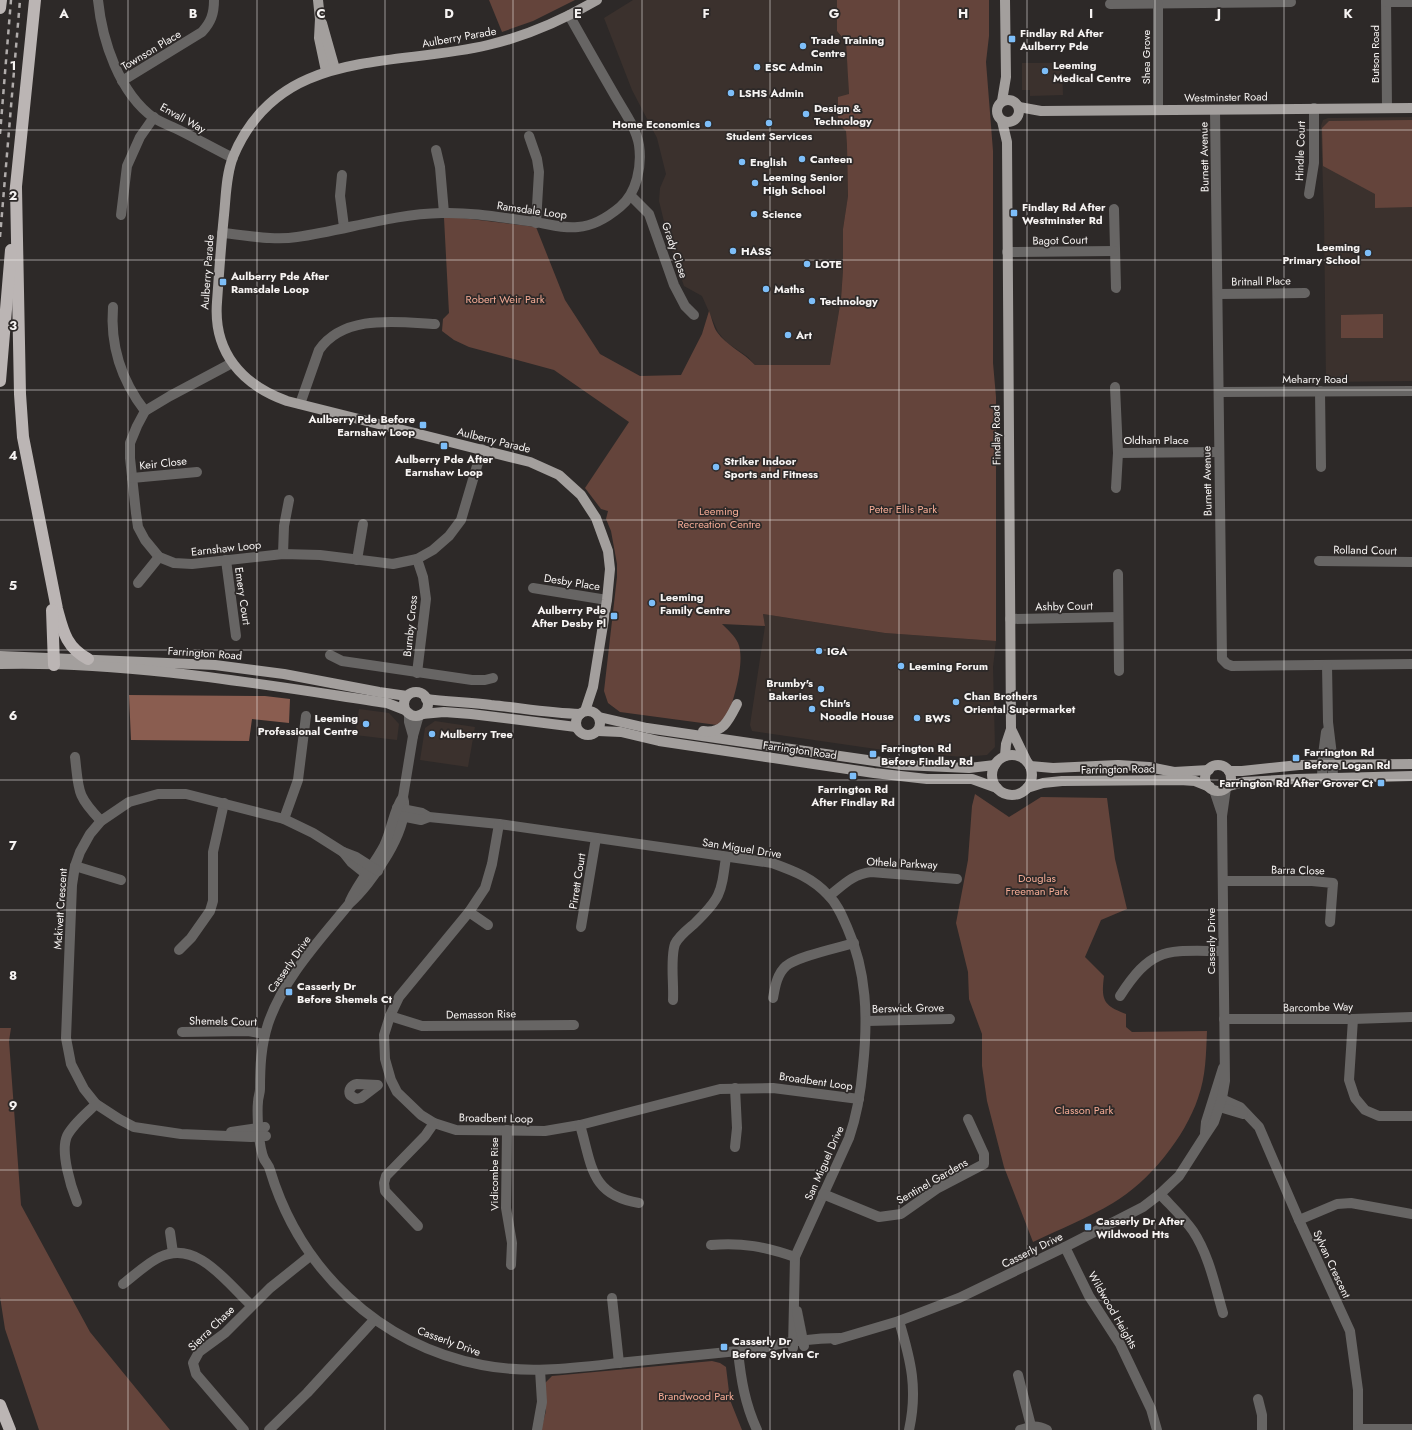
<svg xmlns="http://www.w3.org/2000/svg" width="1412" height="1430" font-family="Jost,sans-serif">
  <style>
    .built { fill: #3b312d }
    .green { fill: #64443b }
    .water { fill: #8a5d50 }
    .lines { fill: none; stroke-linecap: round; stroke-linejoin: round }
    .minor { stroke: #676564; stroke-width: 10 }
    .major { stroke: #a39f9d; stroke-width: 10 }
    .highway { stroke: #bbb5b4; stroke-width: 12 }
    .rail { stroke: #b0acab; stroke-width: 2.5; stroke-dasharray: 5 5; stroke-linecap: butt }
    .grid { fill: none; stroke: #f7f4f3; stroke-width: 1; stroke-opacity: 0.55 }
    .poi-dot { fill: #7dbef9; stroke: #2d2928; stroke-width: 1.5 }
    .labels { text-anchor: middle; stroke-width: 3.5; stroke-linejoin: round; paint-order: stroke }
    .poi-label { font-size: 11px; font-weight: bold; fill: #f7f4f3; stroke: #2d2928; text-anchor: start }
    .street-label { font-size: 11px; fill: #f7f4f3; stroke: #2d2928 }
    .park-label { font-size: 11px; fill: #f4ab95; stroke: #2d2928 }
    .grid-label { font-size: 13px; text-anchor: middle; font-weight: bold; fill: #f7f4f3; stroke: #2d2928; stroke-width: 3.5; stroke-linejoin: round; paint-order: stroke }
  </style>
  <rect width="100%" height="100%" fill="#2d2928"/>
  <!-- built -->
  <g class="built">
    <path d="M633 0H837V31L846 42 848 69 849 95 840 125 846 131 847 146 848 196 843 229V270L841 299 830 365H755L748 357 726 342 718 332 702 296 684 286 668 238 659 201 660 188 666 174 657 138 632 90 604 18Z"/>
    <path d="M1022 63H1062L1063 95 1030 96V90H1022Z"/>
    <path d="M1412 117V381L1326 382 1324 217 1321 126 1323 120 1328 118Z"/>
    <path d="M763 614 885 633 996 641 993 667 995 747 987 755 962 757 876 749 752 731 750 725 765 626Z"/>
    <path d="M359 709 389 713 399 724 397 740 355 735Z"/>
    <path d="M435 721 475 727 468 767 420 760 425 728Z"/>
  </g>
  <!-- green -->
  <g class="green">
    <path d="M489 0H575L533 21 502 32Z"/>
    <path d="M837 0H989V36L986 62 993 151V363L996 397V641L885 633 763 614 765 626 722 624C728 630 735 636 738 643 746 661 733 701 727 719L717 725 620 712 608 703 604 691 617 577V564L611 531 606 519 608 511 601 509 585 488 629 422 554 370 469 347 454 340 442 331 443 319 449 313 444 218H462L536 227 565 300 600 354 640 376 681 375 702 334 709 311C712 318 713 326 717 332 726 345 744 353 755 365H830L841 299 843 270V229L848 196 847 146 846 131 840 125 838 117V97L849 94 846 42 837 31Z"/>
    <path d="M1412 120V207L1375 208V194L1323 166 1322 128 1329 121Z"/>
    <path d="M1383 314V338H1341V315Z"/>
    <path d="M975 794 1009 817 1041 797 1107 798 1115 859 1127 909 1101 920 1085 957 1104 976C1101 1000 1103 1005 1126 1014V1027L1132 1032 1207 1031C1206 1054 1206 1076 1198 1098 1185 1137 1149 1182 1113 1203 1088 1218 1060 1229 1033 1242L1004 1167 987 1101 982 1066V1034L969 999 968 972 956 923 968 860 972 806Z"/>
    <path d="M0 1028H11L9 1041 21 1205 90 1332 170 1430H39L5 1329 0 1297Z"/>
    <path d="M712 1361 720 1363 726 1367 730 1400 742 1430H541L546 1411 545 1383 552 1376Z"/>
  </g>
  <!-- water -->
  <path class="water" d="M129 695 265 696 290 699 289 723 252 719 249 741 131 740Z"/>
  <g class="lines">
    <!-- minor -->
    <g class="minor">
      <path d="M98 0C102 40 119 93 154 118 162 123 171 126 179 130 197 139 215 149 233 158"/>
      <path d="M1386 0 1387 108"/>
      <path d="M1386 2H1412"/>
      <path d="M1110 4 1291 2"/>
      <path d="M1158 4V110"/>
      <path d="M122 81 202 32C211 22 214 14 214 0"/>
      <path d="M1215 110 1222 659 1227 664 1232 666 1412 664"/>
      <path d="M529 136 537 159 539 172 536 223"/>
      <path d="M436 150 440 167 444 213"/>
      <path d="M342 175 340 196 344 227"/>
      <path d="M1309 194 1314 163V108"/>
      <path d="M631 196 649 214 674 285 685 306 694 315"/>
      <path d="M1114 209 1116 288"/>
      <path d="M121 215 127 166 140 137 154 117"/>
      <path d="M222 233C246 235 273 241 297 237 346 230 392 214 442 213 473 212 504 218 535 222 549 224 564 229 578 227 594 226 608 217 620 207 637 193 642 166 639 145 636 127 623 110 614 94 599 68 584 42 569 15"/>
      <path d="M1007 252 1114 251"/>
      <path d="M1218 294 1305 293"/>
      <path d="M113 307C110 346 121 380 145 411"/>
      <path d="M232 363 170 396 145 411 137 426 130 443V458L136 513 138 527 145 540 159 557 174 563 192 564 283 554 320 555 393 564 417 559 433 550 449 536 461 520 482 449"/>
      <path d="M1115 387 1118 453 1116 488"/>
      <path d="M1320 391 1321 467"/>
      <path d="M1219 392 1412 391"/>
      <path d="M300 404 319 350C344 314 396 322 435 324"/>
      <path d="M1118 453 1218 452"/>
      <path d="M132 478 197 472"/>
      <path d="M283 554 284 526 289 500"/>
      <path d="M226 560 236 636"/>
      <path d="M357 560 363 524"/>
      <path d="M1319 561 1412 562"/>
      <path d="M1118 574 1119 671"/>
      <path d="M138 583 159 557"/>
      <path d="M533 588 607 600"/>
      <path d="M1010 619 1118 617"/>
      <path d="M330 655 342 661 472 680H485L493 678"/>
      <path d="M1327 665 1328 722 1332 755 1333 777"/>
      <path d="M417 673 426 599 423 577 417 559"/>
      <path d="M409 713V722L413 736"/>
      <path d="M75 757C79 791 76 795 101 821"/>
      <path d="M1322 777 1323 755 1326 732"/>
      <path d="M1214 790 1222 814"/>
      <path d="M403 797C412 827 371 885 349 904 319 941 283 979 268 1024 261 1046 260 1066 260 1089 260 1094 258 1097 258 1102 257 1110 258 1120 258 1128 259 1137 260 1150 264 1159 266 1163 269 1165 270 1170 300 1270 379 1345 482 1365 527 1374 573 1368 618 1363 665 1358 712 1354 758 1349 785 1342 813 1338 840 1338"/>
      <path d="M397 808 422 813 429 817 499 824 772 863C794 871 813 878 829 896 838 905 842 916 847 927 867 972 868 1018 863 1066 861 1090 857 1115 849 1138L795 1257 793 1348"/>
      <path d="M396 815 421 820 429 817"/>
      <path d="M284 819 298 780 306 716"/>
      <path d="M499 824 492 864 485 888 469 912 399 997 390 1016 384 1035 385 1059 391 1080 397 1092 421 1115 434 1123 456 1130 545 1131 580 1125 720 1089 773 1088 859 1099"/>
      <path d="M343 852 351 862 371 878"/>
      <path d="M75 866 121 880"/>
      <path d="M1223 881H1312L1333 883 1330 922"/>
      <path d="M829 896C843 885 853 874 871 872L957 879"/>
      <path d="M350 901C359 881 374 865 384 846 392 830 393 811 403 797L413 736 419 715"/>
      <path d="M469 912 488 925"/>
      <path d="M581 927 596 838"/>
      <path d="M179 950 191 938 210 911 213 901V852L224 803"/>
      <path d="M1120 996C1153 945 1167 951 1223 951"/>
      <path d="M773 998C775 987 777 974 786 966 798 956 838 948 854 943"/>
      <path d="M673 1000C674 984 670 958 675 944 679 936 687 930 694 924 721 898 721 894 726 857"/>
      <path d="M390 1016 422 1026 574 1025"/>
      <path d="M1224 1019H1353L1412 1017"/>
      <path d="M1353 1019 1349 1080 1355 1098 1365 1110 1379 1116H1412"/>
      <path d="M867 1021 950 1019"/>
      <path d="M182 1032 248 1031 265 1034"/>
      <path d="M357 1084 378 1085 361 1098 356 1099 350 1095C348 1090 351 1085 357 1084Z"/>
      <path d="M735 1088 737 1128 735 1147"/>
      <path d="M1215 1096 1240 1107 1259 1127 1299 1220 1350 1331 1358 1390V1430"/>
      <path d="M1213 1105 1243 1114"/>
      <path d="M580 1125C592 1165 590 1195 639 1203"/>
      <path d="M507 1130 506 1208 512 1243 511 1265"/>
      <path d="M231 1132 265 1127"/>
      <path d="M1205 1133 1206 1122 1223 1068"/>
      <path d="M266 1136 251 1137 181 1134 134 1127 119 1119 96 1104 84 1089 71 1064 66 1038 72 885 75 866 80 852 90 834 101 821 129 802 158 794H186L284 819 313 833 343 852 356 857 378 871"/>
      <path d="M823 1194 879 1217 901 1214 938 1188 984 1164V1154L968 1119"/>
      <path d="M1160 1194C1171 1206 1184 1218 1193 1231 1209 1255 1215 1286 1223 1313"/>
      <path d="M77 1202C71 1187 60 1152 67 1136 73 1124 87 1113 96 1104"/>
      <path d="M1299 1220 1337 1204 1351 1203 1412 1214"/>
      <path d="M418 1226 385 1191 384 1183 386 1176 425 1136 434 1123"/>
      <path d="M170 1232 173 1253"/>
      <path d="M711 1245C742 1242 766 1247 795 1257"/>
      <path d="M1065 1247 1089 1296 1120 1344 1151 1409 1157 1430"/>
      <path d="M123 1284C135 1275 147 1263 160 1257 197 1239 227 1283 251 1305"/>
      <path d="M612 1298 619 1363"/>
      <path d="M797 1311 804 1346"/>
      <path d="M899 1321C911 1361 918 1389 909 1430"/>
      <path d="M835 1340 899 1321 959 1298 1065 1247 1143 1207 1160 1194 1179 1176 1204 1137 1214 1122 1222 1098 1225 1081 1222 816 1226 788"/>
      <path d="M738 1351C741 1380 745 1404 757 1430"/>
      <path d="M1018 1375 1031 1426"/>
      <path d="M1258 1399 1262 1415V1430"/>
      <path d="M1359 1429H1412"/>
      <path d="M244 1430 196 1374 193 1363 199 1352 225 1333 270 1288 310 1256"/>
      <path d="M269 1430 307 1393 374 1320"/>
      <path d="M537 1430 542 1402 540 1370"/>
      <path d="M1020 1430C1031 1426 1037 1425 1047 1430"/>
    </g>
    <!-- major -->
    <g class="major">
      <path d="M318 0 320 19 319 38 326 71"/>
      <path d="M322 23 335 69"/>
      <circle cx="1008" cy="111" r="11"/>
      <path d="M1002 101 1006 77 1005 0"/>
      <path d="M1019 107 1041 111 1412 108"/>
      <path d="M1002 121 1007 142 1011 729 1006 744 1005 756"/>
      <path d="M0 656 215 665 284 674 379 692 407 696"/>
      <path d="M0 664C129 661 259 684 387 703L405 710"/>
      <circle cx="416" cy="704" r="12"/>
      <path d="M426 699C448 702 469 702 491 705 521 708 549 713 580 714"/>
      <circle cx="588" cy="723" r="12"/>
      <path d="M585 711 593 687 607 600 610 569 608 551 596 518 581 495 559 475 530 462 287 401C242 385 213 352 217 302 219 273 221 244 224 215 226 196 226 175 233 157 279 46 392 68 488 45 527 36 563 20 597 0"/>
      <path d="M422 714 444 712 471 714 576 727"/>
      <path d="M599 717 647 728 902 765 969 768 995 765"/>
      <path d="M1011 729 1026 760"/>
      <path d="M598 731 621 732 659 741 874 773 927 779H972L997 788"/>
      <path d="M703 731C723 734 729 720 737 704"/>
      <circle cx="1012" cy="775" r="20"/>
      <circle cx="1218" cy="778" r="13"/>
      <path d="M1030 766 1053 768 1118 765 1149 767 1174 772 1209 770"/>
      <path d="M1229 771H1242L1299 765 1412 764"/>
      <path d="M1229 786 1244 782 1296 779 1412 776"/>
      <path d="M1027 788 1043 783 1062 781 1180 780 1195 781 1210 787"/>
    </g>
    <!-- highway -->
    <g class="highway">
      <path d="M0 8 1 0"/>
      <path d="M16 188 20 394 23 437 57 609C63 631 66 647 88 659"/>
      <path d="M15 196 35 0"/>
      <path d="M0 381 11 250"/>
      <path d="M52 610 54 665"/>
      <path d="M0 1405 10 1430"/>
    </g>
    <!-- rail -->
    <g class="rail">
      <path d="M0 134 11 0"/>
      <path d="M0 237 20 0"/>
    </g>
  </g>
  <!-- grid -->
  <path class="grid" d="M128 0V1430M257 0V1430M385 0V1430M513 0V1430M642 0V1430M770 0V1430M899 0V1430M1027 0V1430M1155 0V1430M1284 0V1430M0 130H1412M0 260H1412M0 390H1412M0 520H1412M0 650H1412M0 780H1412M0 910H1412M0 1040H1412M0 1170H1412M0 1300H1412"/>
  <!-- markers -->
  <g class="poi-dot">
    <rect x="1008" y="35" width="8" height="8" rx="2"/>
    <circle cx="803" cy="46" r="4"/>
    <circle cx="757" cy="67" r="4"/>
    <circle cx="1045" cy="71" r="4"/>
    <circle cx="731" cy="93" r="4"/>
    <circle cx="806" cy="114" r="4"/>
    <circle cx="769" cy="123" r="4"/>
    <circle cx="708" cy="124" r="4"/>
    <circle cx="802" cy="159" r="4"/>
    <circle cx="742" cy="162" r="4"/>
    <circle cx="755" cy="183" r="4"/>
    <rect x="1010" y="209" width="8" height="8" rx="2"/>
    <circle cx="754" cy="214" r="4"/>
    <circle cx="733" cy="251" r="4"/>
    <circle cx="1368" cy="253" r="4"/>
    <circle cx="807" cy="264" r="4"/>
    <rect x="219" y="278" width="8" height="8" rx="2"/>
    <circle cx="766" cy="289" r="4"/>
    <circle cx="812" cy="301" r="4"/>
    <circle cx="788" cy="335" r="4"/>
    <rect x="419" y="421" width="8" height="8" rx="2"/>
    <rect x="440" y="442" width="8" height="8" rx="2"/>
    <circle cx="716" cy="467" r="4"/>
    <circle cx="652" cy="603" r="4"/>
    <rect x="610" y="612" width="8" height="8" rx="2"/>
    <circle cx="819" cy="651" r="4"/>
    <circle cx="901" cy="666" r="4"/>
    <circle cx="821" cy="689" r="4"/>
    <circle cx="956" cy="702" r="4"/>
    <circle cx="812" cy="709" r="4"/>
    <circle cx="917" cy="718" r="4"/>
    <circle cx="366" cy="724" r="4"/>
    <circle cx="432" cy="734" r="4"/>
    <rect x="869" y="750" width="8" height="8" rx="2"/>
    <rect x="1292" y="754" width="8" height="8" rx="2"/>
    <rect x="849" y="772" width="8" height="8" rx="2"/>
    <rect x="1377" y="779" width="8" height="8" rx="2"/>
    <rect x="285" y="988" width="8" height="8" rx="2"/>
    <rect x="1084" y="1223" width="8" height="8" rx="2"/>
    <rect x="720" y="1343" width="8" height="8" rx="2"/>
  </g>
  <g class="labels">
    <!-- poi labels -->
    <g class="poi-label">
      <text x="1020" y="37">Findlay Rd After<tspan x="1020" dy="13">Aulberry Pde</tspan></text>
      <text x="811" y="44">Trade Training<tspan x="811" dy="13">Centre</tspan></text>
      <text x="1053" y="69">Leeming<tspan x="1053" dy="13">Medical Centre</tspan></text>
      <text x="765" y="71">ESC Admin</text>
      <text x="739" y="97">LSHS Admin</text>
      <text x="814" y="112">Design &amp;<tspan x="814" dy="13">Technology</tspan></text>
      <text x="700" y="128" text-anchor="end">Home Economics</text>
      <text x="769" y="140" text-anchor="middle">Student Services</text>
      <text x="810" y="163">Canteen</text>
      <text x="750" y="166">English</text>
      <text x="763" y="181">Leeming Senior<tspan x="763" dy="13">High School</tspan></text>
      <text x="1022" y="211">Findlay Rd After<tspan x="1022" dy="13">Westminster Rd</tspan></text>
      <text x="762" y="218">Science</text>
      <text x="1360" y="251" text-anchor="end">Leeming<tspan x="1360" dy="13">Primary School</tspan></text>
      <text x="741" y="255">HASS</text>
      <text x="815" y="268">LOTE</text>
      <text x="231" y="280">Aulberry Pde After<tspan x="231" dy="13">Ramsdale Loop</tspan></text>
      <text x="774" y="293">Maths</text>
      <text x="820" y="305">Technology</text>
      <text x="796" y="339">Art</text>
      <text x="415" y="423" text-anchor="end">Aulberry Pde Before<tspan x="415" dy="13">Earnshaw Loop</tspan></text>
      <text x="444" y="463" text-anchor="middle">Aulberry Pde After<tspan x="444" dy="13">Earnshaw Loop</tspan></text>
      <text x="724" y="465">Striker Indoor<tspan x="724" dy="13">Sports and Fitness</tspan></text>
      <text x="660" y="601">Leeming<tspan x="660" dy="13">Family Centre</tspan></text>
      <text x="606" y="614" text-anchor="end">Aulberry Pde<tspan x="606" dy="13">After Desby Pl</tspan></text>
      <text x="827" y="655">IGA</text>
      <text x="909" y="670">Leeming Forum</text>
      <text x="813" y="687" text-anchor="end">Brumby's<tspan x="813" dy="13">Bakeries</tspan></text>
      <text x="964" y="700">Chan Brothers<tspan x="964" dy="13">Oriental Supermarket</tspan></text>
      <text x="820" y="707">Chin's<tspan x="820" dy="13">Noodle House</tspan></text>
      <text x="358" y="722" text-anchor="end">Leeming<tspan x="358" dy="13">Professional Centre</tspan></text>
      <text x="925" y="722">BWS</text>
      <text x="440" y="738">Mulberry Tree</text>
      <text x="881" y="752">Farrington Rd<tspan x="881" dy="13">Before Findlay Rd</tspan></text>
      <text x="1304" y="756">Farrington Rd<tspan x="1304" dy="13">Before Logan Rd</tspan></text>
      <text x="1373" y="787" text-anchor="end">Farrington Rd After Grover Ct</text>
      <text x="853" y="793" text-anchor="middle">Farrington Rd<tspan x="853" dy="13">After Findlay Rd</tspan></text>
      <text x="297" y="990">Casserly Dr<tspan x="297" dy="13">Before Shemels Ct</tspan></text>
      <text x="1096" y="1225">Casserly Dr After<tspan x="1096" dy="13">Wildwood Hts</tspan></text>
      <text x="732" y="1345">Casserly Dr<tspan x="732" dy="13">Before Sylvan Cr</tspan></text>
    </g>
    <!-- street labels -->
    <g class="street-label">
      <text transform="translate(459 37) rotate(-10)" y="4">Aulberry Parade</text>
      <text transform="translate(151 50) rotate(-31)" y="4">Townson Place</text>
      <text transform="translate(1375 54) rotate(-90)" y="4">Butson Road</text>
      <text transform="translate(1146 57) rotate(-90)" y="4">Shea Grove</text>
      <text transform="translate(1226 97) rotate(-1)" y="4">Westminster Road</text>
      <text transform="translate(183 118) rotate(29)" y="4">Envall Way</text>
      <text transform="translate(1300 151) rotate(-88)" y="4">Hindle Court</text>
      <text transform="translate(1204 157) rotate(-91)" y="4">Burnett Avenue</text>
      <text transform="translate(532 210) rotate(8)" y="4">Ramsdale Loop</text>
      <text transform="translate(1060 240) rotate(-1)" y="4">Bagot Court</text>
      <text transform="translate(675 250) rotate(71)" y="4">Grady Close</text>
      <text transform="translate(207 272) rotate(-86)" y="4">Aulberry Parade</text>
      <text transform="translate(1261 281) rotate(-1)" y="4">Britnall Place</text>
      <text x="1315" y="383">Meharry Road</text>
      <text transform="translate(996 435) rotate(-91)" y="4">Findlay Road</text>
      <text transform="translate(494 440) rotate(14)" y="4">Aulberry Parade</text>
      <text x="1156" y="444">Oldham Place</text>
      <text transform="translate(163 463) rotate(-6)" y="4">Keir Close</text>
      <text transform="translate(1207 481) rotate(-91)" y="4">Burnett Avenue</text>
      <text transform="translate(226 548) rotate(-6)" y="4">Earnshaw Loop</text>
      <text transform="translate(1365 550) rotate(1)" y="4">Rolland Court</text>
      <text transform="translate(572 582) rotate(9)" y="4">Desby Place</text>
      <text transform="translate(243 596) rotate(82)" y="4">Emery Court</text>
      <text transform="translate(1064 606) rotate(-1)" y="4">Ashby Court</text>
      <text transform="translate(410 626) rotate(-84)" y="4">Burnby Cross</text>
      <text transform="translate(205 653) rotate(4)" y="4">Farrington Road</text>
      <text transform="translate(800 750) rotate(8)" y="4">Farrington Road</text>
      <text transform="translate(1118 769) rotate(-1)" y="4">Farrington Road</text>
      <text transform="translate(742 848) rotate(9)" y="4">San Miguel Drive</text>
      <text transform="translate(902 863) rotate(3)" y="4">Othela Parkway</text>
      <text transform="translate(1298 870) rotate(1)" y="4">Barra Close</text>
      <text transform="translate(577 881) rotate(-81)" y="4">Pirrett Court</text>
      <text transform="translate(60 909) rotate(-86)" y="4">Mckivett Crescent</text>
      <text transform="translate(1211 941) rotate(-90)" y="4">Casserly Drive</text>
      <text transform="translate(289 964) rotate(-55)" y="4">Casserly Drive</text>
      <text transform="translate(1318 1007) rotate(-1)" y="4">Barcombe Way</text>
      <text transform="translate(908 1008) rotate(-1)" y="4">Berswick Grove</text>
      <text transform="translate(481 1014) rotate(-1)" y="4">Demasson Rise</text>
      <text transform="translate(223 1021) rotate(1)" y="4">Shemels Court</text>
      <text transform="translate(816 1081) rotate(8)" y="4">Broadbent Loop</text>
      <text transform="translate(496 1118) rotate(1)" y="4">Broadbent Loop</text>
      <text transform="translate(824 1163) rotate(-66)" y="4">San Miguel Drive</text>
      <text transform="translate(494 1174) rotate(-90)" y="4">Vidicombe Rise</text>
      <text transform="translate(932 1181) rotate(-30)" y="4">Sentinel Gardens</text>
      <text transform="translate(1032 1250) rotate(-26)" y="4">Casserly Drive</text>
      <text transform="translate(1332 1264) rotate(65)" y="4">Sylvan Crescent</text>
      <text transform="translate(1113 1310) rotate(60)" y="4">Wildwood Heights</text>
      <text transform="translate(211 1328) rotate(-44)" y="4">Sierra Chase</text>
      <text transform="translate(449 1341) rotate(20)" y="4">Casserly Drive</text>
    </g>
    <!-- park labels -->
    <g class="park-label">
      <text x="505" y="303">Robert Weir Park</text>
      <text x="903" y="513">Peter Ellis Park</text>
      <text x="719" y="515">Leeming<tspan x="719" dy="13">Recreation Centre</tspan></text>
      <text x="1037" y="882">Douglas<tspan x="1037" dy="13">Freeman Park</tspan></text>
      <text x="1084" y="1114">Classon Park</text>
      <text x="696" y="1400">Brandwood Park</text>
    </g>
  </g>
  <g class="grid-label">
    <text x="64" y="18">A</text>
    <text x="193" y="18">B</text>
    <text x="321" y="18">C</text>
    <text x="449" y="18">D</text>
    <text x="578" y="18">E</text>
    <text x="706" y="18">F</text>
    <text x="834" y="18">G</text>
    <text x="963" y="18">H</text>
    <text x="1091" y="18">I</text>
    <text x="1219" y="18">J</text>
    <text x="1348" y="18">K</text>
    <text x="13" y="70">1</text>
    <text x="13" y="200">2</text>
    <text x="13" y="330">3</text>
    <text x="13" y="460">4</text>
    <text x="13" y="590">5</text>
    <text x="13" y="720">6</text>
    <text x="13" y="850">7</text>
    <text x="13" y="980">8</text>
    <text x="13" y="1110">9</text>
  </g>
</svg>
